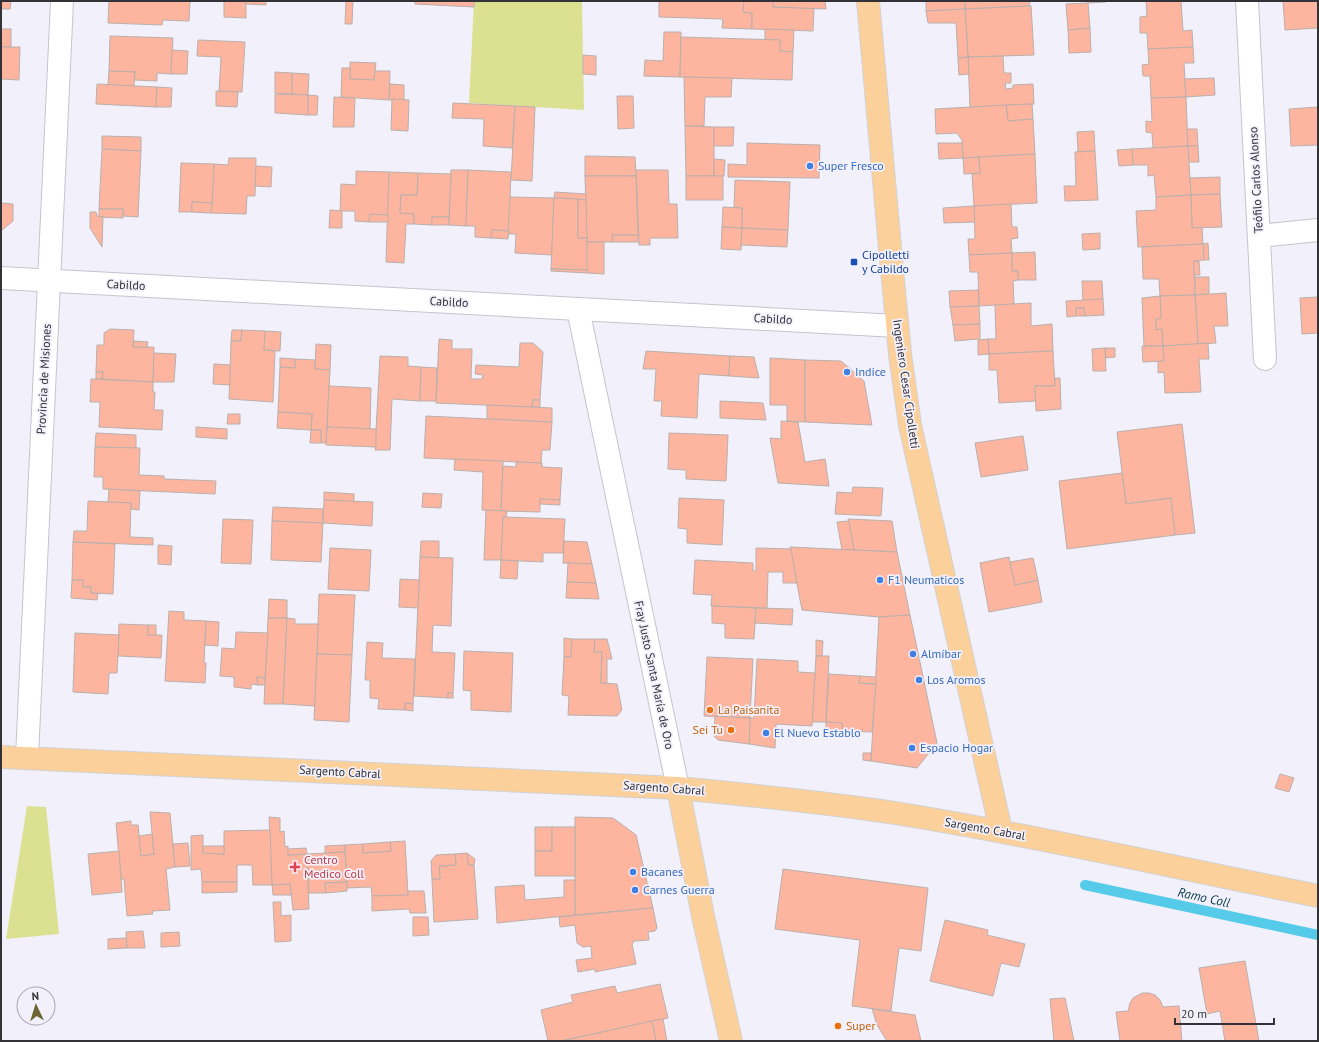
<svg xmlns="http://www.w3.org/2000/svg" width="1319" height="1042" font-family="'PT Sans',sans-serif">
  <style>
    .green { fill: #dce091 }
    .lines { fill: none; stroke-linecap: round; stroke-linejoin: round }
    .stream { stroke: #55cbe9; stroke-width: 10 }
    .building { fill: #fdb59f; stroke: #bbafac }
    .minor-casing { stroke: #c5c4ce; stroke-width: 24 }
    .major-casing { stroke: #d2d2d3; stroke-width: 24 }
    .minor { stroke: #fff; stroke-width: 22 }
    .major { stroke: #fcd09a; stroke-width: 22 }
    .shop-dot { fill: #3f7fe0; stroke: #f2f0fb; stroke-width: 1.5 }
    .transit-dot { fill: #1a4fb4; stroke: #f2f0fb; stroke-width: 1.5 }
    .food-dot { fill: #e8710a; stroke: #f2f0fb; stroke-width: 1.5 }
    .health-dot { fill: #e0444e; stroke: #f2f0fb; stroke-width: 1.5 }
    .labels { text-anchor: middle; stroke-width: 3.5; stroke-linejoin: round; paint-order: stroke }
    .shop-label { font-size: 12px; fill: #366cbe; stroke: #f2f0fb; text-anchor: start }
    .street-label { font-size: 12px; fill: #333237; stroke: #f2f0fb }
    .transit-label { font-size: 12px; fill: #164399; stroke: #f2f0fb; text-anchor: start }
    .food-label { font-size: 12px; fill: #c56008; stroke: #f2f0fb; text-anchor: start }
    .health-label { font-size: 12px; fill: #be3a42; stroke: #f2f0fb; text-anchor: start }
    .water-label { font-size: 13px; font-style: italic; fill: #0d424f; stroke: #f2f0fb }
  </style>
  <rect width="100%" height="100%" fill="#f2f0fb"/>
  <!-- green -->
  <g class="green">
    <path d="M474 1H582L584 110 469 103Z"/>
    <path d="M27 806 46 807 59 934 6 939Z"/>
  </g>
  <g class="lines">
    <!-- stream -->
    <path class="stream" d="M1085 885 1318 935"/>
  </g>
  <!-- building -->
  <g class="building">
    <path d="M1 1H11L10 9H1Z"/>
    <path d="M109 1H190L189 21 163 20 162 25 108 23Z"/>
    <path d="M224 1H246V18L224 17Z"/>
    <path d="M246 1H266V5L246 4Z"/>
    <path d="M346 1H353L352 24H345Z"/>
    <path d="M415 1H474V7L415 4Z"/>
    <path d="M659 1H744L743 12 752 13V29L722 28 723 19 659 17Z"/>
    <path d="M744 1H773V7L814 8 813 31 752 29V13L743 12Z"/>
    <path d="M773 1H825L826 9 773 7Z"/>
    <path d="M926 1H965V9L926 11Z"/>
    <path d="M965 1H1029L1030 6 965 9Z"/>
    <path d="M1088 1H1106V2L1088 3Z"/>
    <path d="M1146 1H1181L1183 31 1192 30 1193 47 1148 49 1147 33H1140V17L1147 16Z"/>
    <path d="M1283 1H1318V28L1285 30Z"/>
    <path d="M1088 3 1090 28 1068 30 1066 4Z"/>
    <path d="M1031 6 1034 55 968 57 965 9Z"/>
    <path d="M965 9 968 57 958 58 956 23H928L926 11Z"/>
    <path d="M1090 28 1091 52 1069 53 1068 30Z"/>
    <rect x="1" y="29" width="10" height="18"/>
    <path d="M765 29 794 30 793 52 780 51V40H765Z"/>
    <path d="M664 32H681L680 77 644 76 645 60 663 61Z"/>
    <path d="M110 36 173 38 171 74 157 73V81L134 80 135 72 109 71Z"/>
    <path d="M681 37 780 40V51L793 52 792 80 680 77Z"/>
    <path d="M198 40 245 42 242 92 219 91 221 57 197 56Z"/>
    <path d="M1 47H20L19 80 1 79Z"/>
    <path d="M1193 47 1194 63H1184L1186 97 1151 98 1150 76H1143L1142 65 1149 64 1148 49Z"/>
    <path d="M172 50 188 51 187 74H171Z"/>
    <path d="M583 55 596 56V75L583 74Z"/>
    <path d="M1003 56 1004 73H1011V83H1005L1006 89 1013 88V85L1033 84 1034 104 970 107 968 57Z"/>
    <path d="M968 57 969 74 959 75 958 58Z"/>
    <path d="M350 62 376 63 374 80 350 79Z"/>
    <path d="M342 68H350V79L374 80 375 71H390L389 100 341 97Z"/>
    <path d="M109 71 135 72 134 86 108 85Z"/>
    <path d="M275 72 292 73V94L275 93Z"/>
    <path d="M292 73 309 74 308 95 292 94Z"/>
    <path d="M684 77 732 78 731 97H705L704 126H685Z"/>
    <path d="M1214 78 1215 95 1186 97 1185 79Z"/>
    <path d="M97 84 157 87 156 107 96 104Z"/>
    <path d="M390 84 404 85V100H389Z"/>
    <path d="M157 87 172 88 171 107H156Z"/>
    <path d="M216 91 238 92 237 107 216 106Z"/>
    <path d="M275 94 308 95V115L275 113Z"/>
    <path d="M308 95 318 96 317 115H308Z"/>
    <path d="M617 96H633L634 128 618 129Z"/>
    <path d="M334 97 355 98 354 127H333Z"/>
    <path d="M1186 97 1188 146 1153 148 1152 133 1146 132V121L1152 122 1151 98Z"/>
    <path d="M392 99 409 100 408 131 391 130Z"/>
    <path d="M453 103 515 106 512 148 483 146 484 119 452 118Z"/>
    <path d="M1032 104 1033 119 1008 121 1006 105Z"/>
    <path d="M1006 105 1008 121 1033 119 1035 154 963 158 962 140 957 133 936 134 935 109Z"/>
    <path d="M515 106 535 107 532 181 511 180Z"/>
    <path d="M1318 107V145L1291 146 1289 109Z"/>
    <path d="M685 126 714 127V176H686Z"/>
    <path d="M714 127H734L733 146H714Z"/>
    <path d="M1187 129H1197L1198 146H1188Z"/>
    <path d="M1094 131 1095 151 1078 152 1077 132Z"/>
    <path d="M102 136 141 137V151L102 149Z"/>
    <path d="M747 143 820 145 819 178 728 177V164L747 165Z"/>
    <path d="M938 143H962L963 158 939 159Z"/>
    <path d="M1188 146H1198L1199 162H1189Z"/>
    <path d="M1188 146 1191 195 1156 197 1154 175 1148 176V165H1133L1132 149Z"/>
    <path d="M102 149 141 151 138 217 123 216V209H99Z"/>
    <path d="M1132 149 1133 165 1119 166 1117 150Z"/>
    <path d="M1095 151 1098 200 1065 201 1064 186H1076L1075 152Z"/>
    <path d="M1035 154 1037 203 974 206 972 174 980 173 979 157Z"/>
    <path d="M585 156 635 157 636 176H585Z"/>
    <path d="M979 157 980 173 964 174 963 158Z"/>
    <path d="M229 158H256L255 196H247L246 214 211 213 214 164 228 165Z"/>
    <path d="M714 159 725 160 724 176H714Z"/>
    <path d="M181 163 214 164 212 203 192 202V212H179Z"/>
    <path d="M256 166 272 167 271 187 255 186Z"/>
    <path d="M451 170H468L466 226 449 225Z"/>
    <path d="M468 170 511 172 509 231 492 230 491 238 475 237V226H466Z"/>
    <path d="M636 170H668L669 204H677L678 238H650V245H639Z"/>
    <path d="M356 171 389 172 388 215 370 214 369 222 355 221V211H340L341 184 356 185Z"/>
    <path d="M389 172 418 173 417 195H401L400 213 414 214V224H406L404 263 386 262Z"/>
    <path d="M418 173 451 174 449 217H432V225L414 224V214L400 213 401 195H417Z"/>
    <path d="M585 176H636L638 235H612L613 242H587Z"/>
    <rect x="686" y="176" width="37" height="24"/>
    <path d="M1220 177V194L1191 195 1190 178Z"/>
    <path d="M735 180 790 182 788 230 742 228V208L734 207Z"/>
    <path d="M555 192 586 194V200L554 198Z"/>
    <path d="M1220 194 1222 227 1192 228 1191 195Z"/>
    <path d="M1191 195 1192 228 1202 227 1203 244 1138 247 1136 211 1156 210V197Z"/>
    <path d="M510 197 554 198 552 255 515 253 516 234H508Z"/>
    <path d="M554 198 578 199V238H587L588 270 551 269Z"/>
    <path d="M578 199 586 200 587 238H578Z"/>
    <path d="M192 202 212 203 211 213 192 212Z"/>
    <path d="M1 203 13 204V221L1 231Z"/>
    <path d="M1011 204 1012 227H1017L1018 238 1011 239 1012 253 969 255 968 239H975L974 206Z"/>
    <path d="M974 206 975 222 944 223 943 208Z"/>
    <path d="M723 207 742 208V228L722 227Z"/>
    <path d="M99 209H123V218L99 217Z"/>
    <path d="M330 210 342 211V228H329Z"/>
    <path d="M90 212H96L97 216 103 217 102 247 90 228Z"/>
    <path d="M370 214 388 215V222H369Z"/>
    <rect x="432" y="217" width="17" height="8"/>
    <path d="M722 227 742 228 741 250 721 249Z"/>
    <path d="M742 228 788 230 787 247 741 245Z"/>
    <path d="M492 230 509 231 508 239 491 238Z"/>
    <path d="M1100 233V249L1083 250 1082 234Z"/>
    <path d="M612 235H638V242H613Z"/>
    <path d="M587 242H604V274L587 273Z"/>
    <path d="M1208 243 1209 260H1204L1203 244Z"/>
    <path d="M1203 244 1204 260 1194 261 1195 295 1160 296 1159 279H1143L1142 247Z"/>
    <path d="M1035 252 1036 280H1018V271H1012V253Z"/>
    <path d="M1012 253V271H1018V280L1013 281 1014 304 979 306 978 272H970L969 255Z"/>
    <path d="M1194 261H1199L1200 275H1194Z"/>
    <path d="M551 269 588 270 587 273 551 271Z"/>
    <path d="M1195 277H1209V294L1195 295Z"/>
    <path d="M1082 281H1102L1103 299 1083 301Z"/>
    <path d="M978 290 979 306 950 307 949 291Z"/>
    <path d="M1226 293 1228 326H1214L1216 343 1198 344 1195 295Z"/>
    <path d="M1195 295 1198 344 1163 346 1162 329 1156 330V319L1161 318 1160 296Z"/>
    <path d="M1160 296 1161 318 1156 319V330L1162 329 1163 346H1144L1142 298Z"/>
    <path d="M1318 297V333L1302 334 1300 298Z"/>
    <path d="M1103 299 1104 315 1085 316 1084 308H1076V316L1067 317 1066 301Z"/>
    <path d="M1031 303V326L1052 324 1053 351 989 354 988 339H996L995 305Z"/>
    <path d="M979 306 980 324 953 325 950 307Z"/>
    <path d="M1076 308H1084L1085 316H1076Z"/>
    <path d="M980 324V340L988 339 989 354 978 355V339L955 341 953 325Z"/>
    <path d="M110 329 134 330 133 347H154L153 382 102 379 103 372H96L97 345H104V333Z"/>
    <path d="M232 330H242L241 341H231Z"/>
    <path d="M242 330 265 331 264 350 275 351 273 402 229 399 231 341H241Z"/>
    <path d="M265 331 281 332 280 351 264 350Z"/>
    <path d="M439 339 452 340V349H472L471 379H482L483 375 475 374 476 365 519 367 520 343H533L543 352 540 400H533L532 407 436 403Z"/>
    <path d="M134 341 148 342 147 347H133Z"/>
    <path d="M1208 343 1209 359H1199L1201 392 1165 393 1164 372 1158 373V361H1164L1163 346Z"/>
    <path d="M316 344 331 345 330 370 315 369Z"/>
    <path d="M1142 346H1163L1164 361 1143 362Z"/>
    <path d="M1105 348H1115V357L1106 358Z"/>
    <path d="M1105 348 1106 371H1093L1092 349Z"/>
    <path d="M646 351 730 356 729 376 699 374 697 418 661 416 662 401H654L656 369H643Z"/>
    <path d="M1053 351 1055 386H1035L1036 401 999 403 997 370H989V354Z"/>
    <path d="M154 353 176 354 174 382H153Z"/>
    <path d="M380 356 408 357V366L421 367 420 401 392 399 390 450H375Z"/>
    <path d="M730 356 754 357 759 378 729 376Z"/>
    <path d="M280 358 295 359V368L280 367Z"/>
    <path d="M770 358 805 360V422L787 421V405H770Z"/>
    <path d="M295 359 315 360V369L330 370 326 443H321V430H311L312 414 278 412 280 367 295 368Z"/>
    <path d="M805 360 841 361 864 381 872 425 805 422Z"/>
    <path d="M214 364 230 365V385L213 384Z"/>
    <path d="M421 367 437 368 436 401H420Z"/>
    <path d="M96 372H103L102 379H96Z"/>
    <path d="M1055 378H1060L1061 409 1036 411 1035 386H1055Z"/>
    <path d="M91 379 153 382V392H155L154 410H163L162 430 99 427 100 402H90Z"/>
    <path d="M329 386 371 388 370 429 327 427Z"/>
    <path d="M533 400H540V407H532Z"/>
    <path d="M720 401 763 403 766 420 720 418Z"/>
    <path d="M487 405 552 408V422L487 419Z"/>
    <path d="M278 412 312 414 311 430 277 428Z"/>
    <path d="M228 414H240V424H227Z"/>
    <path d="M426 416 552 422 550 450H542L541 463 424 458Z"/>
    <path d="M781 421 798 422 805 462 825 459 829 486 778 483 770 438 781 439Z"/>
    <path d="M1182 424 1195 533 1175 535 1171 498 1126 504 1117 432Z"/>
    <path d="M196 427 227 429V439L196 437Z"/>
    <path d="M327 427 376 429V447L326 445Z"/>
    <path d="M311 430H321V443H310Z"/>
    <path d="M96 433 136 435V448L95 447Z"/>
    <path d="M669 433 728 435 726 481 686 479V470L668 469Z"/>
    <path d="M1023 436 1028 470 981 477 975 443Z"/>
    <path d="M95 447 140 448 139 475 164 476V479L216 481 215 494 103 489V477H94Z"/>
    <path d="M455 459 503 461 501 511 482 510 483 472 454 470Z"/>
    <path d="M516 462 542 463V467L562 468 560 500 540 499V512L501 511 503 466 516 467Z"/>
    <path d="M1122 473 1126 504 1171 498 1175 535 1067 549 1059 481Z"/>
    <path d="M853 487 883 488 881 516 835 514 837 492 852 493Z"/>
    <path d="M109 489 140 491 139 510 131 509V503L108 502Z"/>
    <path d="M324 492 354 494V502L324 500Z"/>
    <path d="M423 493 442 494 441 508 422 507Z"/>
    <path d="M679 498 724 500 722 545 687 543V529L678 528Z"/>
    <path d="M540 499 560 500V505L540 504Z"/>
    <path d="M324 500 373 502 372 526 323 523Z"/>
    <path d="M88 501 131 503 130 537 153 538V545L73 542 74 531H87Z"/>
    <path d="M273 507 323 509V523L272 521Z"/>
    <path d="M486 510 507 511 506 517H503L501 560H484Z"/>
    <path d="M503 517 565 519 563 553H543V562L501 560Z"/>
    <path d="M223 519 253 520 251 564 221 563Z"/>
    <path d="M848 519 892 521 897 552 854 550Z"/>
    <path d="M272 521 323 523 321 562 271 560Z"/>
    <path d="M849 521 854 550H842L837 522Z"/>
    <path d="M421 541H439V558L420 557Z"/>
    <path d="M564 541 587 542 592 564 563 563Z"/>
    <path d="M73 542 115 544 113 594 91 593V587H83V580H72Z"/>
    <path d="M158 545 172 546 171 565 158 564Z"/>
    <path d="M790 547 897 552 910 615 879 617 802 610Z"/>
    <path d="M330 548 371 550 369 591 328 589Z"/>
    <path d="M756 548 791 549 797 583H783V572H768L767 608 711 606 712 595 693 594 695 560 753 563V571H756Z"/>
    <path d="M420 557 453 558 451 626 433 625 432 652 455 653 453 693H448V698L414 696Z"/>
    <path d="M1009 557 1015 585 1038 580 1042 602 989 612 980 563Z"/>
    <path d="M1033 558 1038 580 1015 585 1010 562Z"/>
    <path d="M501 560 518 561 517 579 500 578Z"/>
    <path d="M568 563 592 564 596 583 567 582Z"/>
    <path d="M400 579 419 580 418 608 399 607Z"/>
    <path d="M72 580H83V587H91V593H98L97 600 71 598Z"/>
    <path d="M567 582 596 583 599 599 566 598Z"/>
    <path d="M319 594 355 595 352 655 317 654Z"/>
    <path d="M269 599 287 600V618H268Z"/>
    <path d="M712 606 756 608 754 639 725 638V624L712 623Z"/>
    <path d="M756 608 793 609 792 625 755 623Z"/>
    <path d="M169 611 184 612V620L206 621 204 663H206L205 683 165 681Z"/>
    <path d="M910 615 937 743 917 768 871 761 879 617Z"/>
    <path d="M268 618H287L283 704H264Z"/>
    <path d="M287 618 295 619V624H318L315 706 283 704Z"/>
    <path d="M206 621 219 622 218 646 205 645Z"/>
    <path d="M119 624 148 625V635H162L161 658 118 656Z"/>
    <rect x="148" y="625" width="8" height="10"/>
    <path d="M236 632 268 633 265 678 257 677 258 685 251 684V689L234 687V677L220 676 222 648 235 649Z"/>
    <path d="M75 633 119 635 117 673H109L108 694 73 692Z"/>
    <path d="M564 638 572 639 571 657H564Z"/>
    <path d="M572 639H595L594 652H602L601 683 617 684 622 710 617 716 568 715 569 696 562 695 564 657H571Z"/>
    <path d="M595 639H607L612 659H607V683H601L602 652H594Z"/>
    <path d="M816 640 823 641 822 656H816Z"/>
    <path d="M367 642 383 643 382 658 415 659 413 704 405 703V710L378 709 379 699 370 698V680H365Z"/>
    <path d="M464 651 513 653 511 712 471 710V691L463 690Z"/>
    <path d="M317 654 352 655 349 722 314 720Z"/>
    <path d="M816 656H829L826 722H812Z"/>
    <path d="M707 657 753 659 750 718 704 716Z"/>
    <path d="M757 659 798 661V672L815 673 812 726 776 724 775 748 749 744 750 718H754Z"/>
    <path d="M829 674 860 676 859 683 876 684 872 732 842 731V723L826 722Z"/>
    <path d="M860 676 876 677V684L859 683Z"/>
    <path d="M257 677 265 678V685H258Z"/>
    <rect x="448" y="693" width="5" height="5"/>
    <path d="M405 703 413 704V711L405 710Z"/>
    <path d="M715 716 750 718 749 744 718 740 714 736Z"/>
    <path d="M826 722 842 723V731L826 730Z"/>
    <path d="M863 753H871V761L863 760Z"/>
    <path d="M1280 774 1294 778 1289 792 1275 788Z"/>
    <path d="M150 812 170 813 175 867 166 869 170 910 152 911 153 914 127 916 124 879H121L116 823 131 821V825H138L141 856 154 854Z"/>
    <path d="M269 817 280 818V832L284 831 285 847 288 846V855L307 854 309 909 293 910 290 884 272 885Z"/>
    <path d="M575 817 613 818 636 835 653 908 575 915Z"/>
    <rect x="535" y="827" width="17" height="24"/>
    <path d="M552 827H575V876H535V851H552Z"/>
    <path d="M270 830 272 885H253L252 865H237V882H202L201 869 191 870V836L203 835V853L224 854V831Z"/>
    <path d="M152 834 154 854 141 856 139 836Z"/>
    <path d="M405 841 408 895 372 896 371 887 347 888 345 845 363 844V853L391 851 390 842Z"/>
    <path d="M390 842 391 851 363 853V844Z"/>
    <path d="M188 843 190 866 175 867 173 844Z"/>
    <path d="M345 845V852L325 853V846Z"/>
    <path d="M203 846H224V854L203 853Z"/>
    <path d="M306 848 307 854 288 855V849Z"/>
    <path d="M119 851 122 892 92 895 88 854Z"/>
    <path d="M345 852 347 882 325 883 326 893H309L307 854Z"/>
    <path d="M467 853 475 859 474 865H468Z"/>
    <path d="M467 853 468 865H474L478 919 434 922 432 879H440L439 866 456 865 455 854Z"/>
    <path d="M455 854 456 865 439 866 440 879H432L431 861 436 855Z"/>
    <path d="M783 869 928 888 921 951 899 948 891 1011 852 1006 860 940 775 929Z"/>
    <path d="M564 880H575V915L497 923 495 887 524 885 525 900 564 897Z"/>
    <path d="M202 882H237V892L202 893Z"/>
    <path d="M347 882V891L326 893 325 883Z"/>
    <path d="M290 884 291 895H273L272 885Z"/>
    <path d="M408 891H424L426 913H410L409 909 372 911V896L408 895Z"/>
    <path d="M273 902H281V916L291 915V941L275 942Z"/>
    <path d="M653 908 657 928 655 931 648 932 649 940 634 941 632 944 636 964 595 972V969L578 972 576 960 592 958 591 946 583 947 577 943 575 925 560 927 559 917Z"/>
    <path d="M413 917H428L429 935 413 936Z"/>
    <path d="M945 920 988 930 987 935 1025 944 1019 967 1001 963 993 996 930 981Z"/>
    <path d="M143 931 145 948H127L126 932Z"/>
    <path d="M179 932 180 946 161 947V933Z"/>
    <path d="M126 938 127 948 108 949V939Z"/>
    <path d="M1245 961 1259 1041H1225L1220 1011 1207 1014 1199 968Z"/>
    <path d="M660 984 668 1018 561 1041H548L541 1010 573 1002 571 995 615 986 617 993Z"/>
    <path d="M1142 993H1149L1155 995 1160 1000 1163 1007 1179 1006 1182 1041H1120L1116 1012 1128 1011 1130 1003 1133 998Z"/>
    <path d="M1065 998 1074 1041H1054L1050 999Z"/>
    <path d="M872 1009 915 1015 921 1041H887L877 1025Z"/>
    <path d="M663 1019 667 1041H656L652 1021Z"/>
    <path d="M652 1021 656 1041H561Z"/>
  </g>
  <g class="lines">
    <defs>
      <g id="minor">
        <path d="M1247 1 1265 359"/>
        <path d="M1259 236 1318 230"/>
        <path d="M1 278 897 326"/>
        <path d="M578 309 678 788"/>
        <path d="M27 757 62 1"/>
      </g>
      <g id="major">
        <path d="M868 1 891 259 900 354 910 425 1001 831"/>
        <path d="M1 757 678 788C750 795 823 802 895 813 1037 836 1177 868 1318 896"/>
        <path d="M678 788 703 916 731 1041"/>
      </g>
    </defs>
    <!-- minor casing -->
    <use href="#minor" class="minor-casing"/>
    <!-- major casing -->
    <use href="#major" class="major-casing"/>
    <!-- minor -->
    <use href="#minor" class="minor"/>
    <!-- major -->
    <use href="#major" class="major"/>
  </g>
  <!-- markers -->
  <g class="shop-dot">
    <circle cx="810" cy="166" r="4"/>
    <circle cx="847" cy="372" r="4"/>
    <circle cx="880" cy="580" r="4"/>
    <circle cx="913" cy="654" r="4"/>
    <circle cx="919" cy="680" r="4"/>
    <circle cx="766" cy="733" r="4"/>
    <circle cx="912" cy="748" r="4"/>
    <circle cx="633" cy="872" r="4"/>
    <circle cx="635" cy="890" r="4"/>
  </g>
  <rect class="transit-dot" x="850" y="258" width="8" height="8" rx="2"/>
  <g class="food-dot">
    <circle cx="710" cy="710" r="4"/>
    <circle cx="731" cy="730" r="4"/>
    <circle cx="838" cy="1026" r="4"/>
  </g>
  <path class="health-dot" d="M293 861h4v4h4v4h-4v4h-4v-4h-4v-4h4z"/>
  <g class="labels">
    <!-- shop labels -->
    <g class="shop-label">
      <text x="818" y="170">Super Fresco</text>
      <text x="855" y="376">Indice</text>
      <text x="888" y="584">F1 Neumaticos</text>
      <text x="921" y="658">Almíbar</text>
      <text x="927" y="684">Los Aromos</text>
      <text x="774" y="737">El Nuevo Establo</text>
      <text x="920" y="752">Espacio Hogar</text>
      <text x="641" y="876">Bacanes</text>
      <text x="643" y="894">Carnes Guerra</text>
    </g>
    <!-- street labels -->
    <g class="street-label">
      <text transform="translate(1256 180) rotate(-93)" y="4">Teófilo Carlos Alonso</text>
      <text transform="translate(126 285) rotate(3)" y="4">Cabildo</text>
      <text transform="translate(449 302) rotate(3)" y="4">Cabildo</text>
      <text transform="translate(773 319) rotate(3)" y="4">Cabildo</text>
      <text transform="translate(44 379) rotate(-87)" y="4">Provincia de Misiones</text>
      <text transform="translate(906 384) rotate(82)" y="4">Ingeniero Cesar Cipolletti</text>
      <text transform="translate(654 675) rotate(78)" y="4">Fray Justo Santa María de Oro</text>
      <text transform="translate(340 772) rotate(3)" y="4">Sargento Cabral</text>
      <text transform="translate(664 788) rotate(4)" y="4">Sargento Cabral</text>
      <text transform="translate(985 829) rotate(10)" y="4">Sargento Cabral</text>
    </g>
    <!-- transit labels -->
    <g class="transit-label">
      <text x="862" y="259">Cipolletti<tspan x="862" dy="14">y Cabildo</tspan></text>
    </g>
    <!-- food labels -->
    <g class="food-label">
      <text x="718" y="714">La Paisanita</text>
      <text x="723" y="734" text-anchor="end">Sei Tu</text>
      <text x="846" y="1030">Super</text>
    </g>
    <!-- health labels -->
    <g class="health-label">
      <text x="304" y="864">Centro<tspan x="304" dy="14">Medico Coll</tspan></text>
    </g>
    <!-- water labels -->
    <g class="water-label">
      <text transform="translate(1204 897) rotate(12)" y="5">Ramo Coll</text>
    </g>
  </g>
  <!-- border -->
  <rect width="1319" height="1042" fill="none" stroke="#333237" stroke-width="4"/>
  <!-- north arrow -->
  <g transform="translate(36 1006) rotate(356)"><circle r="19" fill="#f2f0fb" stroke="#a6a4ad"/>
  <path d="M0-3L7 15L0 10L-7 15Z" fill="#6d6632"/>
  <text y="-6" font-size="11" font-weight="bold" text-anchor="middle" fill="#333237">N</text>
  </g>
  <!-- scale -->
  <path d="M1175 1018v6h99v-6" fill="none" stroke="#333237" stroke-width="2"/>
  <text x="1181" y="1018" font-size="12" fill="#333237" stroke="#f2f0fb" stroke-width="3" paint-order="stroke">20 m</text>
</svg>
